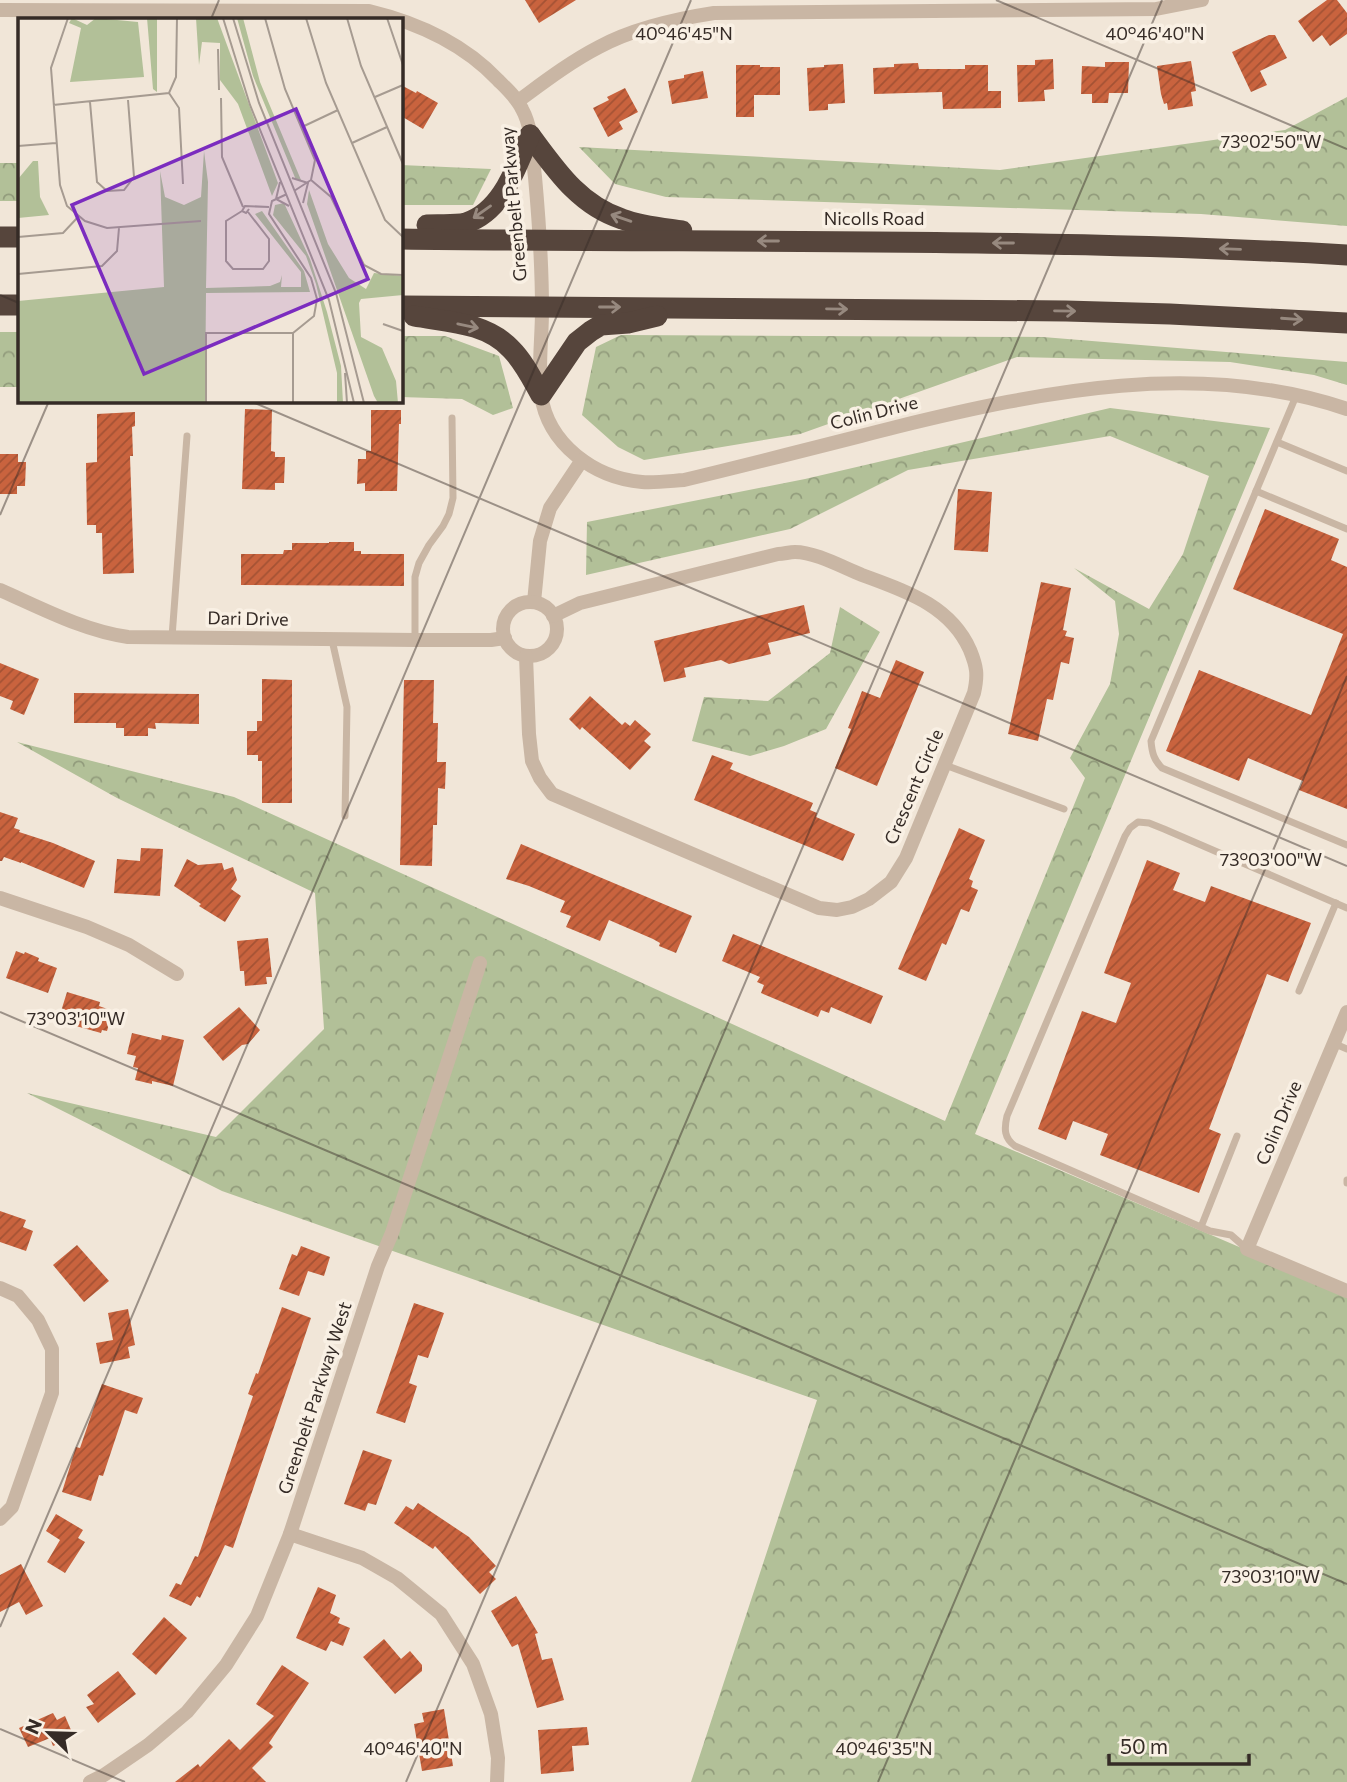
<svg xmlns="http://www.w3.org/2000/svg" width="1347" height="1782" font-family="Commissioner,sans-serif">
  <style>
    .forest { fill: url(#forest-crowns) }
    .building { fill: url(#building-hatch) }
    .lines { fill: none; stroke-linecap: round; stroke-linejoin: round }
    .lane { stroke: #c9b6a4; stroke-width: 7 }
    .street { stroke: #c9b6a4; stroke-width: 14 }
    .highway { stroke: #56453c; stroke-width: 21 }
    .oneway { stroke: #97897f }
    .ticks { fill: none; stroke: #352b26; stroke-width: 2; stroke-opacity: 0.45 }
    .labels { text-anchor: middle; stroke-width: 7; stroke-linejoin: round; paint-order: stroke }
    .street-label { font-size: 18px; fill: #352b26; stroke: #f9f0e4 }
    .inset-road { fill: none; stroke: #a69b91; stroke-width: 2 }
    .view { fill: #7b2cbf; fill-opacity: 0.15; stroke: #7b2cbf; stroke-width: 3.5 }
    .inset-edge { fill: none; stroke: #352b26; stroke-width: 3.5 }
    .ticks-label { font-size: 18px; text-anchor: middle; fill: #352b26; stroke: #f9f0e4; stroke-width: 7; stroke-linejoin: round; paint-order: stroke }
  </style>
  <defs>
    <pattern id="forest-crowns" width="20" height="18" patternUnits="userSpaceOnUse" patternTransform="scale(1.75)"><rect width="20" height="18" fill="#b2c098"/><path d="M2 6a3 3 0 1 1 6 0M12 15a3 3 0 1 1 6 0" fill="none" stroke="#929c7c"/></pattern>
    <pattern id="building-hatch" width="6" height="6" patternUnits="userSpaceOnUse" patternTransform="scale(1.75)"><rect width="6" height="6" fill="#c9633e"/><path d="M-1 1l2-2M0 6l6-6M5 7l2-2" fill="none" stroke="#a45234"/></pattern>
  </defs>
  <rect width="100%" height="100%" fill="#f1e6d8"/>
  <!-- forest -->
  <g class="forest">
    <path d="M1347 97V226L1201 214 666 197 615 184 579 147 1000 170 1285 130Z"/>
    <rect x="0" y="163" width="19" height="38"/>
    <path d="M401 165 491 169 473 205H401Z"/>
    <rect x="0" y="332" width="19" height="55"/>
    <path d="M621 335 1043 337 1347 362V385L1314 375 1230 362 1017 357 800 434 644 460 618 447 582 415 596 347Z"/>
    <path d="M401 336H445L499 356 513 408 493 415 462 399 401 397Z"/>
    <path d="M1110 408 1270 428 975 1134 1347 1293V1782H691L817 1400 222 1191 27 1093 216 1137 324 1029 315 893 117 798 17 742 234 797 945 1121 1085 778 1070 758 1110 684 1119 634 1115 601 1074 568 1149 609 1183 554 1209 476 1110 436 908 470 790 529 586 575 587 522 805 479Z"/>
    <path d="M840 607 880 632 826 729 784 746 750 756 692 741 704 697 768 701 830 653Z"/>
  </g>
  <!-- building -->
  <g class="building">
    <path d="M525 0H576L539 23Z"/>
    <path d="M1327 0H1337L1347 13V34L1330 46 1322 35 1313 42 1298 21Z"/>
    <path d="M1269 35H1275L1287 58 1260 71 1267 85 1251 92 1232 52Z"/>
    <path d="M1053 59 1054 89 1044 90 1045 101 1018 102 1017 65H1035V60Z"/>
    <path d="M1191 61 1196 91 1191 92 1193 106 1168 110 1167 103 1164 104 1161 94 1157 66Z"/>
    <path d="M1105 62H1129L1128 93H1109L1108 103H1092V94H1081L1082 66 1105 67Z"/>
    <path d="M918 63 919 69H965V65H988V91H1001V108L943 109 942 92 874 94 873 68 894 67V64Z"/>
    <path d="M843 64 845 103 828 104V110L809 111 807 68 824 67V65Z"/>
    <path d="M736 65H760V67H780V95H754V117H736Z"/>
    <path d="M703 71 708 98 672 104 668 81 684 78V75Z"/>
    <path d="M401 85 416 93 417 91 438 103 423 129 401 116Z"/>
    <path d="M625 88 638 112 619 122 623 129 608 137 593 108 609 100 607 97Z"/>
    <path d="M245 409 272 410 271 451 275 452V457H285L284 483H275V490L242 489Z"/>
    <path d="M371 410H401V424H399L397 491H365V483L357 484 358 459H366V451H371Z"/>
    <path d="M135 412V426L132 427 133 456H130L134 573 103 574 102 533H96V525H87L86 463 97 462V414Z"/>
    <path d="M0 454H18V462H26L25 486H17V494H0Z"/>
    <path d="M958 489 992 492 988 552 954 550Z"/>
    <path d="M1265 509 1339 539 1331 560 1347 567V809L1299 790 1303 781 1248 758 1239 781 1166 751 1199 670 1311 715 1343 634 1233 589Z"/>
    <path d="M329 542H354V551H361V554H404V586L241 585V554H283L284 550H292V543H329Z"/>
    <path d="M1041 582 1071 588 1063 630 1067 631 1065 636 1074 638 1069 664 1061 662 1053 700 1047 699 1038 741 1008 734Z"/>
    <path d="M804 605 810 633 768 643 771 654 729 664 721 660 684 668 686 677 664 682 654 641Z"/>
    <path d="M896 660 924 672 877 786 835 768 851 729 848 728 862 691 880 698Z"/>
    <path d="M0 663 39 679 24 715 10 709 13 701 0 696Z"/>
    <path d="M262 679 292 680V803H262V761H258V755H247V731H257V721H262Z"/>
    <path d="M404 680H434L433 723H438L437 762H446L445 789 438 788 437 825H433L432 866 400 865Z"/>
    <path d="M74 693 199 694V724L155 723 156 729 148 728V736H124V728H116V723H74Z"/>
    <path d="M590 696 622 725 625 722 630 726 635 720 651 734 644 741 651 747 630 770 582 727 580 730 569 719Z"/>
    <path d="M712 755 733 763 730 769 813 803 810 810 817 813 816 817 855 834 843 861 694 800Z"/>
    <path d="M0 812 18 818 14 828 20 830 19 832 53 843 95 861 84 888 21 862V863L4 857 2 861H0Z"/>
    <path d="M959 828 985 840 969 879 973 881 971 887 978 890 969 912 961 909 946 945 942 943 926 981 898 969Z"/>
    <path d="M521 844 692 916 676 953 659 946 660 943 653 939 609 920 600 941 566 927 571 916 560 912 565 901 529 886 506 879Z"/>
    <path d="M141 848 163 849 160 896 114 893 117 859 140 861Z"/>
    <path d="M187 859 198 865 222 863 224 870 233 867 237 880 231 889 241 896 225 922 199 906 201 904 174 886Z"/>
    <path d="M1147 860 1180 873 1173 890 1205 902 1211 886 1311 923 1288 982 1267 974 1209 1129 1221 1134 1199 1193 1100 1155 1108 1134 1073 1121 1066 1140 1038 1129 1082 1011 1116 1023 1131 983 1104 973Z"/>
    <path d="M733 934 883 996 871 1024 831 1007 829 1013 821 1010 818 1017 761 993 764 985 757 982 760 977 722 961Z"/>
    <path d="M268 938 272 977H266L267 984 245 986 244 971H240L237 941Z"/>
    <path d="M16 951 24 954 25 952 39 958 38 961 57 968 48 993 6 978Z"/>
    <path d="M67 992 100 1002 99 1006 113 1011 107 1031 102 1030 101 1033 58 1021Z"/>
    <path d="M239 1007 260 1030 248 1044 242 1045 223 1061 203 1037Z"/>
    <path d="M132 1033 161 1040 162 1035 184 1040 173 1086 152 1081V1084L135 1080 138 1068 133 1067 136 1056 127 1054Z"/>
    <path d="M0 1211 26 1220 23 1227 33 1231 26 1251 0 1242Z"/>
    <path d="M77 1245 109 1281 84 1302 53 1265Z"/>
    <path d="M301 1246 330 1257 324 1276 308 1271 299 1296 279 1289 292 1254 297 1256Z"/>
    <path d="M414 1303 444 1313 428 1358 418 1355 409 1383 417 1386 405 1423 376 1413Z"/>
    <path d="M282 1307 311 1318 233 1548 225 1545 200 1598 197 1596 191 1606 169 1596 176 1583 181 1585 195 1556 198 1557 253 1396 248 1394 256 1373 258 1374Z"/>
    <path d="M128 1309 135 1345 128 1347 130 1358 100 1364 96 1343 113 1340 108 1313Z"/>
    <path d="M102 1384 143 1398 137 1414 125 1410 103 1476 99 1475 91 1501 62 1492 76 1447 80 1448Z"/>
    <path d="M363 1450 392 1460 376 1505 368 1503 365 1511 344 1504Z"/>
    <path d="M418 1503 469 1537 496 1566 489 1572 496 1579 480 1594 435 1546 433 1549 394 1523 406 1506 413 1510Z"/>
    <path d="M56 1514 83 1530 78 1538 85 1542 65 1573 47 1562 60 1540 46 1531Z"/>
    <path d="M21 1564 43 1606 26 1615 19 1602 0 1612V1575Z"/>
    <path d="M318 1587 336 1595 330 1613 340 1618 338 1623 350 1628 343 1646 331 1641 326 1651 296 1638Z"/>
    <path d="M516 1596 538 1633 535 1634 542 1660 552 1658 564 1700 537 1708 518 1644 512 1647 491 1611Z"/>
    <path d="M164 1617 187 1638 156 1675 132 1654Z"/>
    <path d="M384 1639 401 1659 410 1651 422 1665V1671L395 1694 363 1657Z"/>
    <path d="M282 1665 309 1683 269 1743 273 1747 252 1768 266 1782H175L198 1764 200 1767 229 1739 240 1750 274 1716 256 1704Z"/>
    <path d="M118 1671 136 1694 98 1723 86 1707 94 1704 87 1695Z"/>
    <path d="M444 1709 453 1766 422 1771 414 1724 424 1722 422 1713Z"/>
    <path d="M53 1713 57 1720 65 1716 74 1737 53 1746 50 1738 28 1747 19 1728Z"/>
    <path d="M587 1727 589 1745 572 1746 574 1771 541 1774 538 1730Z"/>
  </g>
  <g class="lines">
    <!-- lane -->
    <g class="lane">
      <path d="M1296 396 1151 741C1152 753 1154 760 1162 768L1347 845"/>
      <path d="M1277 442 1347 471"/>
      <path d="M1256 491 1347 529"/>
      <path d="M172 637 187 436"/>
      <path d="M415 639V577L419 563 429 545 443 526 449 514 453 498 452 418"/>
      <path d="M332 640 347 707 345 816"/>
      <path d="M945 765 1064 809"/>
      <path d="M1299 991 1336 903"/>
      <path d="M1333 1043 1347 1049"/>
      <path d="M1347 1180V1183"/>
      <path d="M1201 1227 1237 1136"/>
      <path d="M1247 1249 1231 1235 1210 1231 1015 1146C1004 1138 1004 1129 1007 1116L1125 836 1130 828 1138 822 1149 823 1164 829 1347 908"/>
    </g>
    <!-- street -->
    <g class="street">
      <path d="M0 10 369 11C419 23 463 43 498 80 507 89 517 98 522 109 533 129 532 154 535 177 539 221 542 265 542 310 542 338 538 367 541 395 548 444 594 478 642 482 655 483 670 481 684 480 755 463 825 445 896 427 1043 391 1199 359 1347 409"/>
      <path d="M518 101C544 82 570 62 599 47 634 28 675 19 714 13L1156 9 1202 0"/>
      <path d="M0 590C41 608 84 631 128 637L415 640H491L505 638"/>
      <path d="M534 602 540 541 550 508 582 460"/>
      <circle cx="530" cy="629" r="27"/>
      <path d="M526 656 529 734 532 761 540 778 552 794 819 908 837 910 852 907 869 899 891 882 906 858 974 693C978 675 977 667 970 650 950 605 905 591 862 575 842 567 815 552 795 552 789 552 784 554 778 554L580 603 553 616"/>
      <path d="M0 898 87 927 129 945 177 974"/>
      <path d="M1347 1012 1247 1249 1347 1291"/>
      <path d="M0 1288 18 1296 38 1320 52 1349V1393L12 1507 0 1519"/>
      <path d="M290 1534 362 1558 397 1578 441 1614 473 1664 491 1714 498 1758 497 1782"/>
      <path d="M90 1782 104 1775 148 1745 187 1712 226 1665 257 1616 290 1534 378 1266 392 1233 480 963"/>
    </g>
    <!-- highway -->
    <g class="highway">
      <path d="M530 135C556 170 579 205 622 219 641 226 662 228 682 231"/>
      <path d="M427 225C439 224 453 226 466 223 503 211 516 167 530 135"/>
      <path d="M0 237H19"/>
      <path d="M401 239C716 243 1032 237 1347 255"/>
      <path d="M0 305H19"/>
      <path d="M401 306 1066 311 1170 314 1347 323"/>
      <path d="M414 316C447 322 486 322 511 349 524 362 532 379 541 395L577 342 591 331 601 325 628 323 657 316"/>
    </g>
  </g>
  <!-- one-way arrows -->
  <defs><path id="oneway-shaft" d="M-6 0H5M1.5-3L5.5 0L1.5 3" fill="none" stroke-width="1.6" stroke-linecap="round" stroke-linejoin="round" transform="scale(1.75)"/></defs>
  <g class="oneway">
    <use href="#oneway-shaft" transform="translate(482 212) rotate(145)"/>
    <use href="#oneway-shaft" transform="translate(621 218) rotate(-161)"/>
    <use href="#oneway-shaft" transform="translate(768 241) rotate(180)"/>
    <use href="#oneway-shaft" transform="translate(1003 243) rotate(-180)"/>
    <use href="#oneway-shaft" transform="translate(1230 249) rotate(-178)"/>
    <use href="#oneway-shaft" transform="translate(610 307)"/>
    <use href="#oneway-shaft" transform="translate(837 309) rotate(1)"/>
    <use href="#oneway-shaft" transform="translate(1065 311) rotate(1)"/>
    <use href="#oneway-shaft" transform="translate(1292 319) rotate(4)"/>
    <use href="#oneway-shaft" transform="translate(468 326) rotate(12)"/>
  </g>
  <!-- ticks -->
  <path class="ticks" d="M996 0 1347 149M211 19 219 0M0 295 19 303M250 401 1347 866M0 515 49 401M0 1012 1347 1584M0 1627 691 0M0 1729 125 1782M406 1782 1162 0M878 1782 1347 676"/>
  <g class="labels">
    <!-- street labels -->
    <g class="street-label">
      <text transform="translate(514 204) rotate(-95)" y="6">Greenbelt Parkway</text>
      <text x="874" y="225">Nicolls Road</text>
      <text transform="translate(874 413) rotate(-14)" y="6">Colin Drive</text>
      <text transform="translate(248 619) rotate(1)" y="6">Dari Drive</text>
      <text transform="translate(914 787) rotate(-67)" y="6">Crescent Circle</text>
      <text transform="translate(1279 1123) rotate(-67)" y="6">Colin Drive</text>
      <text transform="translate(315 1398) rotate(-72)" y="6">Greenbelt Parkway West</text>
    </g>
  </g>
  <!-- overview -->
  <g transform="translate(18 18)">
    <rect width="385" height="385" fill="#f1e6d8"/>
    <path d="M54 0 69 7 78 0 120 4 126 59 52 64 63 10 51 5ZM129 0H139V74L135 71ZM178 0H199L260 165 254 178 220 86 202 62V25L184 24 181 47ZM219 0H225L242 64 283 162H278L235 58ZM186 133 190 164 188 270 252 268 262 264 264 257 263 269H283V254L237 196 244 193 286 253 292 274 188 275 187 385H0V283L146 269 142 153 147 179 166 187 183 179ZM15 143H20L22 179 31 197 0 200V161ZM291 172 310 226 331 260 348 271 356 255 385 258V277L343 281 341 285 343 319 364 330 378 363 380 385H360L356 378 289 186ZM266 185 292 241 309 294 323 348 325 385H319V355L298 266 288 238 255 197 257 187Z" fill="#b2c098"/>
    <path class="inset-road" d="M50 0 33 50 42 167 49 188 67 203 89 210 183 203M205 0 232 87 311 282 336 385M215 0 241 85 318 275 346 385M247 0 267 71 297 142 293 162 276 173M288 0 308 65 367 202 385 219M329 0 343 48 385 146M369 0 385 47M200 31 201 72M151 75 161 90 165 166M357 79 385 67M203 80 204 139 225 189M72 84 79 164 89 173 106 172 116 159 110 82M35 87 151 75 158 59 159 0M284 109 320 92M334 125 369 109M0 128 38 125M274 160 290 165 285 185M293 162 313 179 346 247 363 256 385 257M262 164 258 181 271 188M231 191 228 195 224 193 227 188 251 189M224 193 208 203V243L215 251H245L251 243V221L230 194M0 219 45 215 60 199M0 256 84 248 99 233 101 210M365 306 385 313M275 315V385M327 355 329 385M188 385V315H275L296 298 299 281 293 260 251 196 254 183 269 176"/>
    <path class="view" d="M278 91 350 261 126 356 54 187Z"/>
    <rect width="385" height="385" class="inset-edge"/>
  </g>
  <g class="ticks-label">
    <text x="684" y="40">40°46'45"N</text>
    <text x="1155" y="40">40°46'40"N</text>
    <text x="1271" y="148">73°02'50"W</text>
    <text x="1271" y="866">73°03'00"W</text>
    <text x="76" y="1025">73°03'10"W</text>
    <text x="1271" y="1583">73°03'10"W</text>
    <text x="413" y="1755">40°46'40"N</text>
    <text x="884" y="1755">40°46'35"N</text>
  </g>
  <!-- north arrow -->
  <g transform="translate(49 1733) rotate(293)" stroke="#f9f0e4" stroke-width="5" paint-order="stroke">
  <path d="M0-5L12 26L0 18L-12 26Z" fill="#352b26"/>
  <text y="-10" font-size="19" font-weight="bold" text-anchor="middle" fill="#352b26">N</text>
  </g>
  <!-- scale -->
  <path d="M1109 1754v10h140v-10" fill="none" stroke="#352b26" stroke-width="3.5"/>
  <text x="1120" y="1754" font-size="21" fill="#352b26" stroke="#f9f0e4" stroke-width="5" paint-order="stroke">50 m</text>
</svg>
